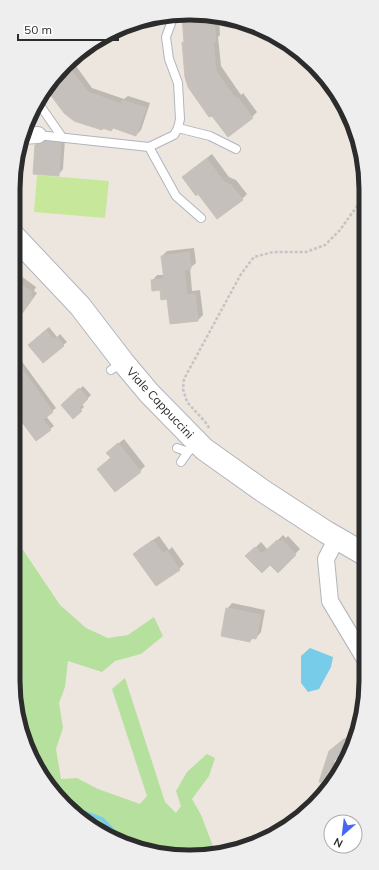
<svg xmlns="http://www.w3.org/2000/svg" width="379" height="870" font-family="Mulish,sans-serif">
  <style>
    .green { fill: #b5e09e }
    .pitch { fill: #c7e79a }
    .water { fill: #77cce9 }
    .shadow { fill: #0003 }
    .lines { fill: none; stroke-linecap: round; stroke-linejoin: round }
    .stream { stroke: #77cce9; stroke-width: 4 }
    .building { fill: #c5c0bb; stroke: #c8c2b8 }
    .service-casing { stroke: #b2b5be; stroke-width: 10 }
    .minor-casing { stroke: #b2b5be; stroke-width: 18 }
    .secondary-casing { stroke: #b2b5be; stroke-width: 24 }
    .path { stroke: #c4c4c4; stroke-width: 2.5; stroke-dasharray: 3 2; stroke-linecap: butt }
    .service { stroke: #fff; stroke-width: 8 }
    .minor { stroke: #fff; stroke-width: 16 }
    .secondary { stroke: #fff; stroke-width: 22 }
    .labels { text-anchor: middle; stroke-width: 4; stroke-linejoin: round; paint-order: stroke }
    .street-label { font-size: 12px; fill: #2c2c2c; stroke: #fff }
    .rim { fill: none; stroke: #2c2c2c; stroke-width: 5 }
  </style>
  <rect width="100%" height="100%" fill="#ede6df"/>
  <!-- green -->
  <path class="green" d="M13 535 60 605 86 628 108 638 128 635 154 617 163 636 141 654 115 661 102 672 68 661 65 687 59 703 63 728 56 749 61 779 77 778 98 789 140 804 147 796 112 689 125 678 165 802 176 813 181 806 176 791 187 772 207 754 215 758 209 776 192 799 201 815 216 854H155L101 833 57 797 22 737 13 680Z"/>
  <!-- pitch -->
  <path class="pitch" d="M37 175 109 181 105 218 34 212Z"/>
  <!-- water -->
  <path class="water" d="M310 648 333 657 331 667 319 689 308 692 301 683V656Z"/>
  <!-- shadow -->
  <g class="shadow">
    <path d="M185 14 219 19 220 35 218 37 221 66 241 95 243 93 257 112 252 117 183 43 185 41 183 16Z"/>
    <path d="M74 60 73 62 92 88 124 99 128 96 150 103 141 130 136 135 114 127 111 130 47 89 57 73Z"/>
    <path d="M49 138H65L63 169 58 175 36 145 42 140Z"/>
    <path d="M212 154 229 177 236 180 247 194 242 199 199 192 183 177 188 172Z"/>
    <path d="M194 248 196 263 190 268 192 291 200 290 203 315 198 320 168 298 152 281 157 275H164L162 256 167 251Z"/>
    <path d="M21 276 36 287 34 291 37 293 17 321 13 325 16 281Z"/>
    <path d="M49 327 57 337 60 334 67 342 43 362 32 342Z"/>
    <path d="M15 352 56 408 46 416 54 426 50 429 13 409V354Z"/>
    <path d="M83 386 91 395 82 404 84 407 73 417 62 405Z"/>
    <path d="M124 439 145 466 140 471 98 469 111 457 113 448Z"/>
    <path d="M283 535 286 538 288 536 300 549 278 571 270 563 247 556 261 542 268 550Z"/>
    <path d="M159 536 169 550 172 547 184 564 179 569 156 585 134 554 139 549Z"/>
    <path d="M232 603 265 610 261 632 256 638 254 637 250 641 227 609Z"/>
    <path d="M351 734 355 740 352 745 333 761 341 764 330 784 320 781 333 749Z"/>
  </g>
  <g class="lines">
    <!-- stream -->
    <path class="stream" d="M67 806 102 819 123 841"/>
  </g>
  <!-- building -->
  <g class="building">
    <path d="M182 14 214 18 216 41H213L216 71 236 99 237 97 253 118 228 137 212 116 209 117 188 87 185 77 182 42 184 43Z"/>
    <path d="M67 65 88 92 121 104 122 100 146 108 136 136 113 128 111 131 103 128 102 130 74 121 64 113 47 90 57 73Z"/>
    <path d="M45 141 61 143 59 176 33 174 35 145 43 143Z"/>
    <path d="M207 159 224 182 231 185 243 200 217 219 198 194 196 196 182 177Z"/>
    <path d="M189 252 191 269 184 270 187 295 195 294 198 321 170 324 167 299 161 300 160 290 152 291 151 280 164 279 161 256Z"/>
    <path d="M13 279 32 292 30 296 33 298 13 326Z"/>
    <path d="M46 330 53 339 57 337 64 346 43 363 28 345Z"/>
    <path d="M13 356 53 412 43 420 51 430 36 441 13 410Z"/>
    <path d="M79 388 88 399 79 408 82 411 73 419 61 405Z"/>
    <path d="M118 443 141 472 115 492 97 469 111 458 106 453Z"/>
    <path d="M153 540 163 554 167 551 180 570 156 586 133 554Z"/>
    <path d="M277 540 280 542 282 540 296 555 278 573 270 565 262 573 245 556 255 547 262 554Z"/>
    <path d="M226 608 261 615 256 639 251 638 250 642 221 636Z"/>
    <path d="M345 738 352 746 329 765 339 769 329 785 319 782 329 751Z"/>
  </g>
  <g class="lines">
    <defs>
      <g id="service">
        <path d="M39 104 62 137"/>
        <path d="M178 128 210 136 236 149"/>
        <path d="M38 135 149 147 174 135 178 128 180 119 178 83 169 59 166 37 174 15"/>
        <path d="M149 147 176 196 201 218"/>
        <path d="M111 370 122 363"/>
        <path d="M177 448 188 452"/>
        <path d="M181 462 188 452 196 443"/>
      </g>
      <g id="minor">
        <path d="M22 136 38 135"/>
        <path d="M337 538 326 559 330 601 366 661"/>
      </g>
      <path id="secondary" d="M13 235 80 306 123 362 149 393 197 442 204 449 263 491 326 532 366 555"/>
    </defs>
    <!-- service casing -->
    <use href="#service" class="service-casing"/>
    <!-- minor casing -->
    <use href="#minor" class="minor-casing"/>
    <!-- secondary casing -->
    <use href="#secondary" class="secondary-casing"/>
    <!-- path -->
    <path class="path" d="M209 428 207 424 187 402 183 389 184 379 241 274 254 257 273 252H306L325 245 340 230 365 195"/>
    <!-- service -->
    <use href="#service" class="service"/>
    <!-- minor -->
    <use href="#minor" class="minor"/>
    <!-- secondary -->
    <use href="#secondary" class="secondary"/>
  </g>
  <g class="labels">
    <!-- street labels -->
    <g class="street-label">
      <text transform="translate(160 403) rotate(47)" y="4">Viale Cappuccini</text>
    </g>
  </g>
  <!-- crop -->
  <path d="M0 0H379V870H0ZM189 20H190A169 169 0 0 1 359 189V681A169 169 0 0 1 190 850H189A169 169 0 0 1 20 681V189A169 169 0 0 1 189 20Z" fill="#eee" fill-rule="evenodd"/>
  <path class="rim" d="M189 20H190A169 169 0 0 1 359 189V681A169 169 0 0 1 190 850H189A169 169 0 0 1 20 681V189A169 169 0 0 1 189 20Z"/>
  <!-- north arrow -->
  <g transform="translate(343 834) rotate(208)"><circle r="19" fill="#ffffff" stroke="#ababab"/>
  <path d="M0-3L7 15L0 10L-7 15Z" fill="#4668f2"/>
  <text y="-6" font-size="11" font-weight="bold" text-anchor="middle" fill="#2c2c2c">N</text>
  </g>
  <!-- scale -->
  <path d="M18 34v6h100v-6" fill="none" stroke="#2c2c2c" stroke-width="2"/>
  <text x="24" y="34" font-size="12" fill="#2c2c2c" stroke="#ffffff" stroke-width="3" paint-order="stroke">50 m</text>
</svg>
